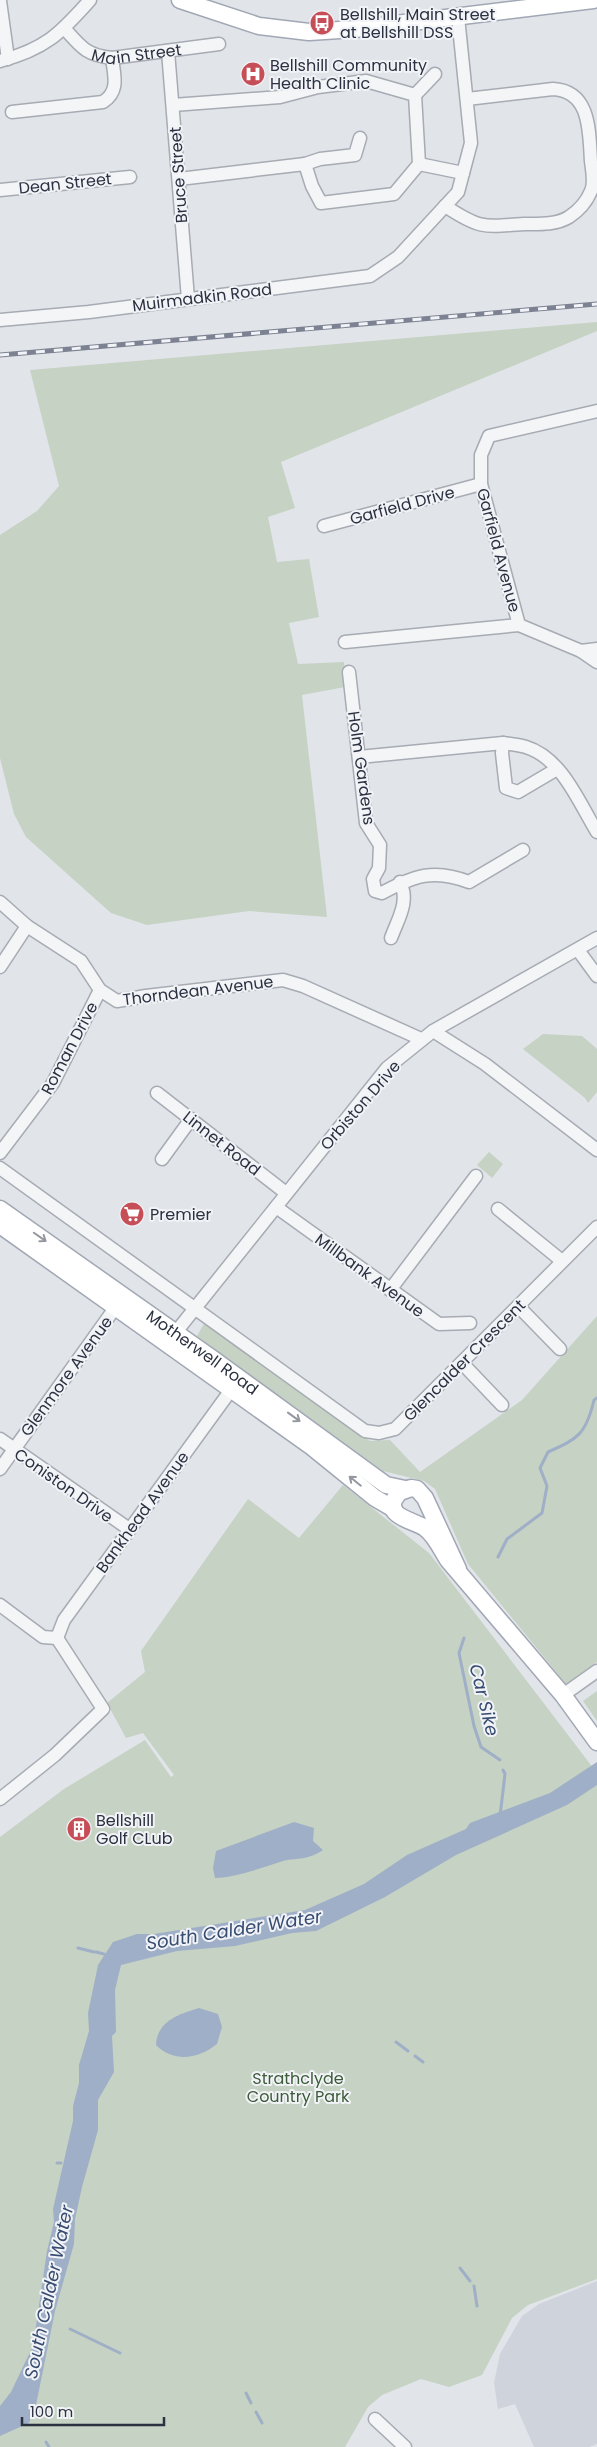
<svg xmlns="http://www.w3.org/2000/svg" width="597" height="2447" font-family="Poppins,sans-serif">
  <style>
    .built { fill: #cfd3db }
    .green { fill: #c6d2c3 }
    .water { fill: #9fafc7 }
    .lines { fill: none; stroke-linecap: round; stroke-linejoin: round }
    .stream { stroke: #9fafc7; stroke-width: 3 }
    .minor-casing { stroke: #a7abb3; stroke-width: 15 }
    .major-casing { stroke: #a1a7b4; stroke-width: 19 }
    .minor { stroke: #f4f5f7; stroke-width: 12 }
    .major { stroke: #fff; stroke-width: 16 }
    .rail-casing { stroke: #7c8292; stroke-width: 5 }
    .rail { stroke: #f1f3f7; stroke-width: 3; stroke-dasharray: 9; stroke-linecap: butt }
    .oneway { stroke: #9598a0 }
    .labels { text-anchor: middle; stroke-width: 4; stroke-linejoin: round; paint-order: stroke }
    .poi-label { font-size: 16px; fill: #2b3140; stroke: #f1f3f7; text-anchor: start }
    .street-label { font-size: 16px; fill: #2b3140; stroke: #f1f3f7 }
    .park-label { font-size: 16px; fill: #3c5b39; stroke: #f1f3f7 }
    .water-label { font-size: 18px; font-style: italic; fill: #374c71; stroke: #f1f3f7 }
  </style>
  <rect width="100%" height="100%" fill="#e1e4e9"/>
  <!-- built -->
  <path class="built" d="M597 2281V2444L589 2447H534L515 2404 498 2409 494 2383 500 2354 522 2316 539 2304Z"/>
  <!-- green -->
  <g class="green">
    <path d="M597 322V331L281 462 295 508 268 517 277 562 309 559 319 617 289 623 298 664 344 662 345 687 302 695 327 917 249 911 147 925 111 913 26 837 14 814 0 758V535L37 511 59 486 30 370Z"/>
    <path d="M543 1034 582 1036 597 1049V1092L588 1103 585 1098 523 1049Z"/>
    <path d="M489 1152 503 1164 492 1178 477 1165Z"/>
    <path d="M597 1316V1662L566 1684 468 1564 435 1489 424 1481 383 1471 197 1336 205 1322 370 1441 390 1440 420 1472 522 1400Z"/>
    <path d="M343 1485 429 1553 597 1773V2279L528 2305 512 2318 482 2375 449 2387 421 2379 382 2395 368 2407 345 2447H0V1837L64 1789 145 1740 171 1777 174 1775 143 1733 126 1738 107 1703 145 1672 141 1651 248 1499 299 1538Z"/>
    <path d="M597 1691V1721L583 1701Z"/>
  </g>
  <!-- water -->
  <g class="water">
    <path d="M597 1762V1785L567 1805 456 1855 385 1897 316 1931 292 1933 235 1946 177 1951 121 1965 115 1990 116 2032 112 2036 114 2072 98 2100V2130L82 2187 75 2219 74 2244 55 2311 36 2405 29 2423 0 2436V2406L11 2392 33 2346 47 2251 54 2222 53 2209 73 2121V2106L79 2083V2065L89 2031 88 2013 98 1965 113 1942 137 1934H154L305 1910 364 1884 407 1855 466 1829 470 1823 550 1793Z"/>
    <path d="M294 1822 314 1828 313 1841 323 1850C306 1861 300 1857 283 1861 260 1868 238 1877 215 1878L213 1868 216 1851Z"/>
    <path d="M199 2008 218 2014 222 2027 217 2044C198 2059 174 2063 156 2045 157 2021 179 2014 199 2008Z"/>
  </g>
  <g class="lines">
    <!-- stream -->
    <g class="stream">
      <path d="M498 1557 507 1539 542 1513 547 1486 540 1468 548 1452C578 1439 586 1434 594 1400L597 1398"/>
      <path d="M464 1638 459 1653 474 1726 481 1747 500 1760"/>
      <path d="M500 1816 505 1774 503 1770"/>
      <path d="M78 1948 94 1952"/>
      <path d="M96 1952 104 1954"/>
      <path d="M396 2042 408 2051"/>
      <path d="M415 2056 423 2062"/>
      <path d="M57 2163H61"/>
      <path d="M460 2268 470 2281"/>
      <path d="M474 2286 477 2306"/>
      <path d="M70 2329 120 2353"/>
      <path d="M246 2393 251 2403"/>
      <path d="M256 2412 262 2423"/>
      <path d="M46 2442 49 2447"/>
    </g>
    <defs>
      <g id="minor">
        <path d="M0 1 8 59"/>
        <path id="s1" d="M65 29C81 47 86 55 112 58L219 44"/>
        <path d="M168 51 188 299"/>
        <path d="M0 61C45 49 60 34 90 0"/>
        <path d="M415 95 435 74"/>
        <path d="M173 105 280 97 318 87 366 81 415 95 419 164 394 194 321 203 312 186 305 164"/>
        <path d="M12 112 103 102C120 91 114 75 112 58"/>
        <path d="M419 164 463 173"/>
        <path d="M179 179 305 164 320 159 355 155 360 138"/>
        <path d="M0 190 130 177"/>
        <path d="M445 206C480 229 483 227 524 224 539 224 556 225 569 217 578 211 587 201 591 191 595 183 592 170 591 161 589 132 591 91 553 89L467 99"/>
        <path d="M0 320 89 312 370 276 398 257 458 192 471 143 458 17"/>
        <path d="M324 526 481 484"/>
        <path d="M519 625 481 484V455L489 436 597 411"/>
        <path d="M345 642 519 625 581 651 597 649"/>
        <path d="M581 651 597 662"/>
        <path d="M349 672 366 823 380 845 379 868 373 879 375 891 382 893C413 876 434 868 469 882L523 850"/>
        <path d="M503 743 502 753 506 788 518 792 557 769"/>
        <path d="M359 757 503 743C511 744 519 745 526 747 562 758 579 803 597 832"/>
        <path d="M0 902 27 926 81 961 100 990 117 1001 146 996 283 980 303 986 421 1039"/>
        <path d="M391 938C398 919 410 901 400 882"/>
        <path d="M578 950 597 976"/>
        <path d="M0 967 27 926"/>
        <path d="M433 1031 485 1064 597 1150"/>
        <path d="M157 1093 286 1193"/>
        <path d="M0 1153 53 1083 100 990"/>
        <path d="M162 1159 191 1119"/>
        <path d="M0 1168 365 1431 379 1433 395 1429 597 1227"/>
        <path d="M276 1207 439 1324 470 1323"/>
        <path d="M498 1209 562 1261"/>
        <path d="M390 1290 476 1176"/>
        <path d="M518 1306 560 1349"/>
        <path d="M176 1332 387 1068 433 1031 597 938"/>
        <path d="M462 1363 502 1405"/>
        <path d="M0 1439 129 1529"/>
        <path d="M0 1469 115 1308"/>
        <path d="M0 1605 43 1637 57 1638"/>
        <path d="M57 1638 64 1620 231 1390"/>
        <path d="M563 1695 597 1671"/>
        <path d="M0 1799 55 1755 103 1709 57 1638"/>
        <path d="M375 2419 405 2447"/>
      </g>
      <g id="major">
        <path d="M180 0 259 26 309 32 355 29 593 0"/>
        <path id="s2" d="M0 1209 213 1359 386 1485 405 1489"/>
        <path d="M0 1225 312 1447 375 1498 394 1509"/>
        <path d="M458 1569 425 1498 417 1489 411 1488 400 1492C377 1516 414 1520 425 1528 435 1535 441 1549 448 1560L563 1695 597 1742"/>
      </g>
    </defs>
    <!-- minor casing -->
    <use href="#minor" class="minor-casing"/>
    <!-- major casing -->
    <use href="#major" class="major-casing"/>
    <!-- minor -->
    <use href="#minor" class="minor"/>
    <!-- major -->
    <use href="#major" class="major"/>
    <defs>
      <path id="rail" d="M0 355 597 304"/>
    </defs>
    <!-- rail casing -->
    <use href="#rail" class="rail-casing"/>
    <!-- rail -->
    <use href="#rail" class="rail"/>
  </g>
  <!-- one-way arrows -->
  <defs><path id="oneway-shaft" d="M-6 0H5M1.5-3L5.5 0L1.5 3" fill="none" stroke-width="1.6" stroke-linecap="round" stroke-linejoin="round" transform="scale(1.25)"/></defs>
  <g class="oneway">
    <use href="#oneway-shaft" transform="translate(40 1237) rotate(35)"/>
    <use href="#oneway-shaft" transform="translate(294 1417) rotate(36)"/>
    <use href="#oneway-shaft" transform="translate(355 1481) rotate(-141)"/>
  </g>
  <!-- icons -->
  <defs>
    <symbol id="bus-disc" viewBox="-11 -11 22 22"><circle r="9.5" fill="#c64e57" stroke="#f1f3f7"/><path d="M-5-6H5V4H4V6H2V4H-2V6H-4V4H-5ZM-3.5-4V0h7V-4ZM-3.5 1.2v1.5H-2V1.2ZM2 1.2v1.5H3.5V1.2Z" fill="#fff"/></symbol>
    <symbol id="hospital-disc" viewBox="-11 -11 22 22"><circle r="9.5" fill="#c64e57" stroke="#f1f3f7"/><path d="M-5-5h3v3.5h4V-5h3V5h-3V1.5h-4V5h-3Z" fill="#fff"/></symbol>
    <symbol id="supermarket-disc" viewBox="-11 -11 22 22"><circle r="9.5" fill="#c64e57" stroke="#f1f3f7"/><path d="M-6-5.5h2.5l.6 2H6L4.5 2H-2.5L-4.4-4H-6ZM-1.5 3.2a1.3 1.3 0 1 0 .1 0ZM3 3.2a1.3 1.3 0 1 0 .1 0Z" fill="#fff"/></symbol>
    <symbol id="building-disc" viewBox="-11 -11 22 22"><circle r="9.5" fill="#c64e57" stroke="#f1f3f7"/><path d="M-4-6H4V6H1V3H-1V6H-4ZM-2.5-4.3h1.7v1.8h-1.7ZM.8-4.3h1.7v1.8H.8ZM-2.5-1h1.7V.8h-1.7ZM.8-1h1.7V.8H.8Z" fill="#fff"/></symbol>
  </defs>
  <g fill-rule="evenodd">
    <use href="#bus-disc" x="308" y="9" width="28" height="28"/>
    <use href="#hospital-disc" x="239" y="60" width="28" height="28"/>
    <use href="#supermarket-disc" x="118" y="1200" width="28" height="28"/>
    <use href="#building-disc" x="65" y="1815" width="28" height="28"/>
  </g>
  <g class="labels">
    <!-- poi labels -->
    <g class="poi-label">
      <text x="340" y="20">Bellshill, Main Street<tspan x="340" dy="18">at Bellshill DSS</tspan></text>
      <text x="270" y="71">Bellshill Community<tspan x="270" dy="18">Health Clinic</tspan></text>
      <text x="150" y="1220">Premier</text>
      <text x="96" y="1826">Bellshill<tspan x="96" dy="18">Golf CLub</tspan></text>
    </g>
    <!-- street labels -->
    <g class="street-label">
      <text dy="6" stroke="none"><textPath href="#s1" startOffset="82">Main Street</textPath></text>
      <text transform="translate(178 175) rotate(-94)" y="6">Bruce Street</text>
      <text transform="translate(65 183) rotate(-6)" y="6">Dean Street</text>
      <text transform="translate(202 297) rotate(-7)" y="6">Muirmadkin Road</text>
      <text transform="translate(402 505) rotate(-15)" y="6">Garfield Drive</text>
      <text transform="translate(499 550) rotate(75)" y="6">Garfield Avenue</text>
      <text transform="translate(362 768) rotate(82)" y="6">Holm Gardens</text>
      <text transform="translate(198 990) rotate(-7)" y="6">Thorndean Avenue</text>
      <text transform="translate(69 1048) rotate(-62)" y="6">Roman Drive</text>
      <text transform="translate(360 1105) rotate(-49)" y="6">Orbiston Drive</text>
      <text transform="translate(222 1143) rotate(38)" y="6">Linnet Road</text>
      <text transform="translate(370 1275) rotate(36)" y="6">Millbank Avenue</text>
      <text dy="6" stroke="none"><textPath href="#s2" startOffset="248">Motherwell Road</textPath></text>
      <text transform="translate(464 1360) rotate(-45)" y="6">Glencalder Crescent</text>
      <text transform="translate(66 1376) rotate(-54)" y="6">Glenmore Avenue</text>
      <text transform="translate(64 1485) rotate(35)" y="6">Coniston Drive</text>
      <text transform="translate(142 1512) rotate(-54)" y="6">Bankhead Avenue</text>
    </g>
    <!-- park labels -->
    <g class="park-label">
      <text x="298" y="2084">Strathclyde<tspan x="298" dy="18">Country Park</tspan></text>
    </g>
    <!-- water labels -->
    <g class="water-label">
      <text transform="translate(484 1700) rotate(76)" y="6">Car Sike</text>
      <text transform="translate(234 1930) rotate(-9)" y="6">South Calder Water</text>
      <text transform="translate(49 2292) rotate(-78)" y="6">South Calder Water</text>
    </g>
  </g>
  <!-- scale -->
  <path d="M22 2417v8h142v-8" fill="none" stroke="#2b3140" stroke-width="2.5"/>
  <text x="30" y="2417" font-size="15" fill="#2b3140" stroke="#f1f3f7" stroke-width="4" paint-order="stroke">100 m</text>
</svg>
